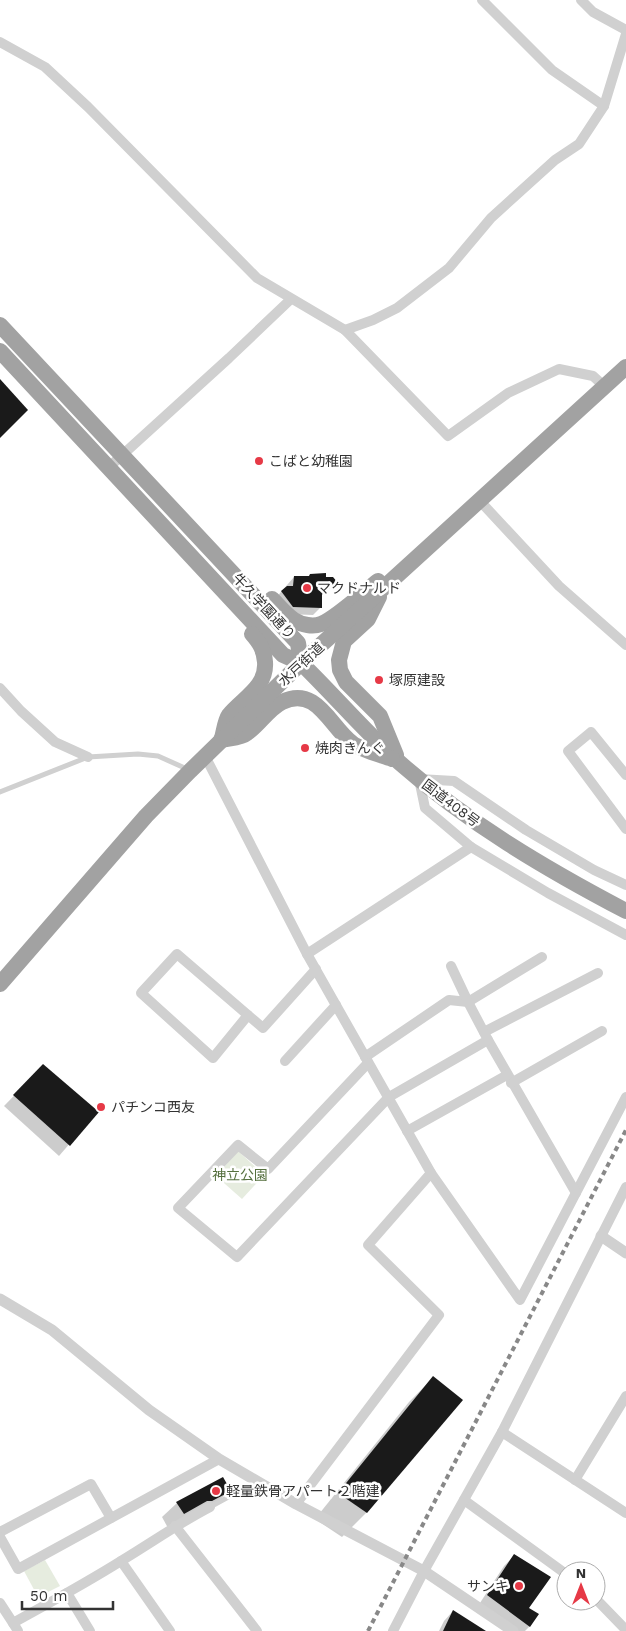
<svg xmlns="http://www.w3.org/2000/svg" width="626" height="1631" font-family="'Work Sans','Noto Sans JP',sans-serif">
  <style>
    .green { fill: #e6ecdf }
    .shadow { fill: #0003 }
    .building { fill: #1a1a1a }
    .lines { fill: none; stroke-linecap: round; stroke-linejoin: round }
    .service { stroke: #d0d0d0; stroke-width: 5 }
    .minor { stroke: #d0d0d0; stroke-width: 10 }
    .tertiary { stroke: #d0d0d0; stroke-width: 11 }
    .trunk { stroke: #a2a2a2; stroke-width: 16 }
    .rail { stroke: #888; stroke-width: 4; stroke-dasharray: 5 4; stroke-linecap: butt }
    .poi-dot { fill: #e63946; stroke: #fff; stroke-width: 2 }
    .labels { text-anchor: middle; stroke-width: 5; stroke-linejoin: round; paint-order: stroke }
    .poi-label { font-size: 14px; fill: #333; stroke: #fff; text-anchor: start }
    .street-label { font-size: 14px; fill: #333; stroke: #fff }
    .park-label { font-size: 14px; fill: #56703f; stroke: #fff }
  </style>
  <rect width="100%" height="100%" fill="#fff"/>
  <!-- green -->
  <g class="green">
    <path d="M238 1151 264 1175 242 1199 216 1176Z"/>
    <path d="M45 1560 60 1586 38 1597 24 1571Z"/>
  </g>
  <!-- shadow -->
  <g class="shadow">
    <path d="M310 575 336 583 321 596V607L313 615 286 614 274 600 294 577H308Z"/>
    <path d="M43 1066 97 1112 59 1156 4 1106Z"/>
    <path d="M434 1377 367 1512 342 1537 315 1519 409 1402Z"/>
    <path d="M229 1491 214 1505 168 1528 162 1517 177 1503Z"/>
    <path d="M514 1556 529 1627 525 1631H512L478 1606 504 1566Z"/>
    <path d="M453 1611 483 1631H439L444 1621Z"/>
  </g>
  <!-- building -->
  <g class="building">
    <path d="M0 379 28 410 0 438Z"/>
    <path d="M326 573V577H333L338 583 322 594V608L293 607 281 591 287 586H293L294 576H309L310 574Z"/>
    <path d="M43 1064 99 1112 70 1146 13 1095Z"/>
    <path d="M433 1376 463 1400 367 1513 338 1493Z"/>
    <path d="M223 1477 231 1491 212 1501H207L184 1514 176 1502Z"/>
    <path d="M514 1554 551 1577 529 1608 539 1614 530 1627 487 1595Z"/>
    <path d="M453 1610 486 1631H443Z"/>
  </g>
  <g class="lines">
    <!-- service -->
    <g class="service">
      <path d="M0 792 88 757 138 754 158 756 187 769"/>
      <path d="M210 1507 256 1482"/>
    </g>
    <!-- minor -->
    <g class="minor">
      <path d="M482 0 552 70 604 106"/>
      <path d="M581 0 593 12 626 30"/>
      <path d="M0 42 45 67 88 107 257 278 345 330 448 436 508 393 559 369 593 376 605 387"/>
      <path d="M345 330 373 320 397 308 449 268 491 218 555 160 579 144 604 106 626 34"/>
      <path d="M108 468 229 358 291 299"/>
      <path d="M479 500 559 586 626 645"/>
      <path d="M0 688 21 711 55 742 88 757"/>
      <path d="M205 756 307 954 431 1173 520 1300 626 1097"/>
      <path d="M626 775 591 732 568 751 626 829"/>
      <path d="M626 885 594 870 526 830 454 781 419 779 425 808 471 847 548 893 626 935"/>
      <path d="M307 954 471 847"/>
      <path d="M248 1015 213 1058 141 993 177 954 263 1028 316 969"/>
      <path d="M484 1032 598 973"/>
      <path d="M488 1040 576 1193"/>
      <path d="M365 1057 449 1000 468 1002 542 957"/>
      <path d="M285 1061 336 1005"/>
      <path d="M368 1063 268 1169 238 1145 178 1208 237 1257 389 1097 488 1040 468 1002 451 966"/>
      <path d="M511 1083 602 1031"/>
      <path d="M407 1131 507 1075"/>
      <path d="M502 1432 626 1513"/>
      <path d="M575 1480 626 1396"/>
      <path d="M464 1500 566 1574"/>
      <path d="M296 1504 439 1315 368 1245 431 1173"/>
      <path d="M175 1526 257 1631"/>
      <path d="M0 1532 91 1484 111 1518"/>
      <path d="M0 1537 18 1569 219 1459"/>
      <path d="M121 1561 170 1631"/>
      <path d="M67 1593 90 1631"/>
      <path d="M596 1599 626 1630"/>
      <path d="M0 1603 13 1623"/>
      <path d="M18 1631 13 1623C49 1603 86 1583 121 1561 151 1543 179 1523 210 1507"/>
      <path d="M393 1631 424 1571 502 1432 626 1187"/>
    </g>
    <!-- tertiary -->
    <g class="tertiary">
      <path d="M601 1236 626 1253"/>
      <path d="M0 1299 52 1330 149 1410 219 1459 296 1504 424 1571 513 1631"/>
    </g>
    <!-- trunk -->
    <g class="trunk">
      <path d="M0 325 298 643 301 663"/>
      <path d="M0 351 283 655 301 663C335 696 365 732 400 763 468 823 546 869 626 911"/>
      <path d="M379 597 368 619 344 641 339 660 340 670 346 682 380 716 396 755"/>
      <path d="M272 599C279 606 286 615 294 620 302 625 313 627 321 624 336 618 364 592 378 581"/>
      <path d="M222 738C224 731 225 721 229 715 243 698 267 687 265 662 264 650 260 643 252 634"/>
      <path d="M221 740C229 738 241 738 247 733 260 724 268 709 282 702 317 685 330 727 352 743 361 750 381 755 392 759"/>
      <path d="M0 984 146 816 190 771 301 663 626 367"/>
    </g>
    <!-- rail -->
    <path class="rail" d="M368 1631 626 1130"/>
  </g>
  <!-- markers -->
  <g class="poi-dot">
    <circle cx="259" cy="461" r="5"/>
    <circle cx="307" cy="588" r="5"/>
    <circle cx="379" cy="680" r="5"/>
    <circle cx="305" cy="748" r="5"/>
    <circle cx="101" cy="1107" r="5"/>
    <circle cx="216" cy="1491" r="5"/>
    <circle cx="519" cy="1586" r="5"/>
  </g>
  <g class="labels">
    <!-- poi labels -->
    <g class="poi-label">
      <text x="269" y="466">こばと幼稚園</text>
      <text x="317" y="593">マクドナルド</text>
      <text x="389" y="685">塚原建設</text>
      <text x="315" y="753">焼肉きんぐ</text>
      <text x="111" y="1112">パチンコ西友</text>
      <text x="226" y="1496">軽量鉄骨アパート２階建</text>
      <text x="509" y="1591" text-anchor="end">サンキ</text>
    </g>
    <!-- street labels -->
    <g class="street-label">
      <text transform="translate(264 606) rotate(47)" y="5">牛久学園通り</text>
      <text transform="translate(301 664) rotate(-43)" y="5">水戸街道</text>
      <text transform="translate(451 803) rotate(37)" y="5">国道408号</text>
    </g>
    <!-- park labels -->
    <g class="park-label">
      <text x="240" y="1180">神立公園</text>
    </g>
  </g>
  <!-- north arrow -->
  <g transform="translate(581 1586)"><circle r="24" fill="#ffffff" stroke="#adadad"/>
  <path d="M0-4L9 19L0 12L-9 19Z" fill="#e63946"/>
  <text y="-8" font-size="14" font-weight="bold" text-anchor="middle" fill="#333333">N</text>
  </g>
  <!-- scale -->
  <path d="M22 1601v8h91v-8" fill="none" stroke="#333333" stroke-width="2.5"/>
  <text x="30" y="1601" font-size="15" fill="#333333" stroke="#ffffff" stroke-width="4" paint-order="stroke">50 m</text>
</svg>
